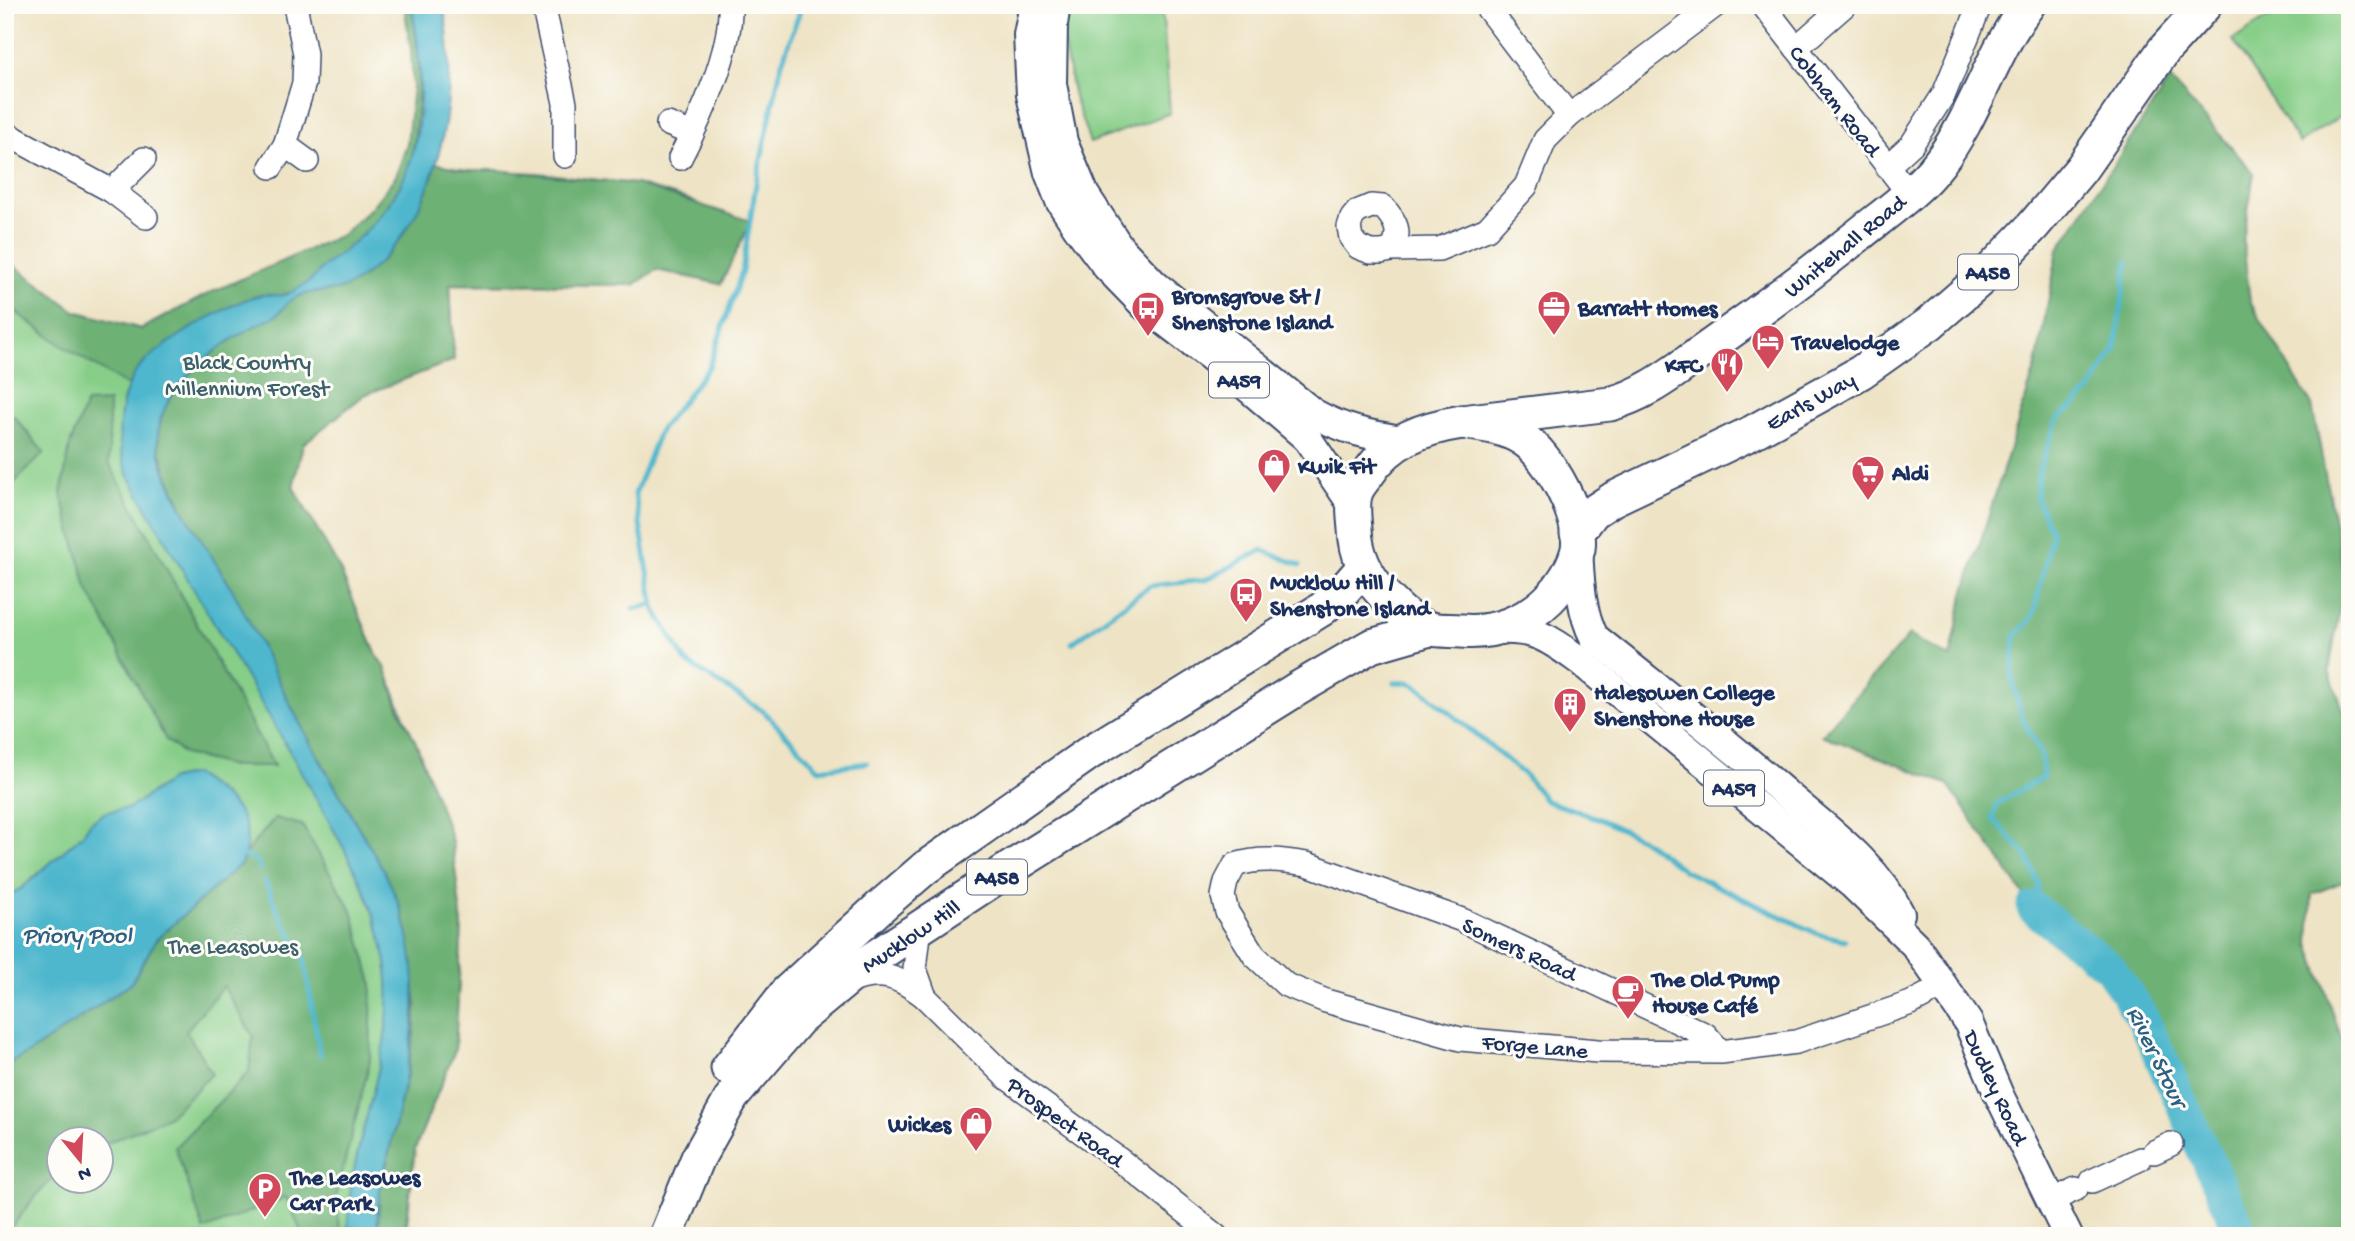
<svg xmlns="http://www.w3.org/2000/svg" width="2355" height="1241" font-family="'Gochi Hand',sans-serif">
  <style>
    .green { fill: #87ce88; stroke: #517e73; stroke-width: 2; fill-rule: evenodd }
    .forest { fill: #6db174; stroke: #447069; stroke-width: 2 }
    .water { fill: #4fb7cd; stroke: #357396; stroke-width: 2 }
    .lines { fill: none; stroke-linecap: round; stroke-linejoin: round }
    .stream { stroke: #4fb7cd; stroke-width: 5 }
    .river { stroke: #4fb7cd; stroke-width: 33 }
    .minor-casing { stroke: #3b4a6d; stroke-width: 26 }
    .major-casing { stroke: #3b4a6d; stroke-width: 32 }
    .highway-casing { stroke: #3b4a6d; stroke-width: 37 }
    .minor { stroke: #fff; stroke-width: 23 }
    .major { stroke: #fff; stroke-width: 28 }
    .highway { stroke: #fff; stroke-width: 33 }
    .labels { text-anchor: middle; stroke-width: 6; stroke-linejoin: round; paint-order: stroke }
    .shield { fill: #fdfcf7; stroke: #5f6c8c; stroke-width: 2 }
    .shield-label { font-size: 21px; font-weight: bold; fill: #1b2f5e }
    .street-label { font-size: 23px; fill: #1b2f5e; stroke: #fdfcf7 }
    .poi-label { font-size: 23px; font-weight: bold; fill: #1b2f5e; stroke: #fdfcf7; text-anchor: start }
    .park-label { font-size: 23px; fill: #3b5f6b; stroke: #fdfcf7 }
    .water-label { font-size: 24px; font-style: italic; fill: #2d5f85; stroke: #fdfcf7 }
  </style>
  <rect width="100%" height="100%" fill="#fdfcf7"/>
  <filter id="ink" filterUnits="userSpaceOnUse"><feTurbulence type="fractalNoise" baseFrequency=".0143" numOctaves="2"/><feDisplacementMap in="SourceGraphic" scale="14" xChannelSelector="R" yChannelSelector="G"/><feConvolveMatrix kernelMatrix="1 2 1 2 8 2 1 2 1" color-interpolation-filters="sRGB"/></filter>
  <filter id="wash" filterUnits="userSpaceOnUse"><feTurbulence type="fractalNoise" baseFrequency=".00686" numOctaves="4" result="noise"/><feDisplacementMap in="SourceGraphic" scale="28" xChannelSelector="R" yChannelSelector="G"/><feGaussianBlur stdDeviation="1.57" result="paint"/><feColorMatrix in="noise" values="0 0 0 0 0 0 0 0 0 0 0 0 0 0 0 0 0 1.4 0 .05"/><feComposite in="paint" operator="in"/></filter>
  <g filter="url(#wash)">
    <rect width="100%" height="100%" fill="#eee3c5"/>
    <!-- green -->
    <g class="green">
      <path d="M1065 5H1162L1170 113 1090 143 1074 97 1063 41Z"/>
      <path d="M2287 5H2350V110L2299 143 2233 40Z"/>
      <path d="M403 156 466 170 538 173 636 184 688 199 713 211 655 246 634 285 450 284 454 360 364 395 303 444 293 487 339 568 378 658 385 667 451 837 462 925 455 1050 415 1149 406 1236H5V259L75 311 141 329 210 293 342 235 370 209 396 176ZM60 1140H102V1182H60Z"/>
    </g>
    <!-- forest -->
    <g class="forest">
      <path d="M404 5H411C423 59 419 104 412 158L466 170H497L636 184 751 221 721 284 656 270 634 285 450 284 454 360 364 395 303 444 293 487 339 568 378 658 385 667 400 711 415 740 451 837 462 925 455 1050 415 1149 404 1236H378L379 1195 408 1070 414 1032 416 1006 407 931 398 901 376 858 296 717 232 590 190 525 167 473 159 447 158 432 161 421 139 393 61 345 5 304V259L75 311 141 329 210 293 342 235 370 209 396 176 407 144 413 86 411 49Z"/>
      <path d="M2170 79 2254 173 2243 241 2250 302 2312 405 2345 579 2329 671 2350 728V879L2312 894 2309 943 2344 1045 2350 1055V1236H2229L2226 1224 2174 1108 2143 1019 2110 968 2033 908 1947 784 1822 735 1909 635 1950 658 1964 594 2036 365 2058 250Z"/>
      <path d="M109 402V463L274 766H232L184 754 166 740 87 588 61 494 70 445 86 403Z"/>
      <path d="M14 416 44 453 5 492V421Z"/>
      <path d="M275 818 302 825 352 911 372 983 370 1061 335 1201 342 1236H303L286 1197 204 1230 175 1147 249 1072 253 1036 223 986 186 1031 212 1074 168 1117 102 1145V1140H60L59 1172 34 1198 5 1236V1065L29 1053 131 983 156 940 241 864 247 851Z"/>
    </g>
    <!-- water -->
    <g class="water">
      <path d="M411 5H443C462 99 439 230 352 284 333 296 308 287 290 301 285 305 281 312 275 316 267 321 258 324 249 329 213 350 161 388 158 435 156 480 210 551 232 589 260 640 283 693 311 744 326 771 342 798 357 825 372 850 388 875 398 902 429 982 410 1063 391 1143 384 1173 375 1204 378 1236H348C345 1149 393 1068 388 981 383 909 343 847 309 786 251 681 185 580 128 474 115 444 117 406 133 376 147 351 228 303 257 296 266 293 275 296 283 295 291 293 301 287 307 283 315 279 318 270 325 265 362 239 398 203 411 159 425 115 421 50 411 5Z"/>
      <path d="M194 774C228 798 261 817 241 864L156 940 131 983 29 1053 5 1065V897L22 888 83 834 91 822 106 812 129 808 172 779Z"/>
    </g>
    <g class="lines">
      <!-- stream -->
      <g class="stream">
        <path d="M802 5 782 62 757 178 742 271 709 367 659 432 635 494 654 608 686 662 763 711 819 769 867 763"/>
        <path d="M633 609 654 604"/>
        <path d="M1072 643 1150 586 1205 580 1262 550 1300 565"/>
        <path d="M1394 683 1409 682 1425 692 1526 776 1546 801 1595 817 1642 839 1685 871 1818 934 1845 940"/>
        <path d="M245 856 257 861 260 869"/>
        <path d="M265 881 279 913 304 958 320 1055"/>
        <path d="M2033 908 2039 885 2027 856 1992 818 1998 803 2043 777 2041 754 2023 720 2012 678 2015 636 2033 617 2052 533 2036 497 2039 470 2057 420 2089 392 2115 349 2128 261"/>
      </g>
      <!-- river -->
      <path class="river" d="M2033 908 2110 968 2143 1019 2238 1226 2237 1236"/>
    </g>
  </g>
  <g filter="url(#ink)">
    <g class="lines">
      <defs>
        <g id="minor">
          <path d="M543 5 565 103V156"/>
          <path d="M1485 5 1569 116"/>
          <path d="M1763 5 1909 194"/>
          <path d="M1796 48 1845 5"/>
          <path d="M668 124 692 134"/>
          <path d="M5 133 112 191 146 217"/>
          <path d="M285 145 304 83 305 54 295 5"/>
          <path d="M680 158C701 118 732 50 730 5"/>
          <path d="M271 167 285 145 307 161"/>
          <path d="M1887 167 1912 144 1944 94 1980 5"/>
          <path d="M112 191 144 159"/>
          <path d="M1392 250C1402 232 1396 221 1383 207L1371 206 1357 212 1352 218 1349 227 1351 238 1358 247 1371 252H1381L1392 250 1439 249 1487 229 1526 186 1545 140 1569 116 1716 5"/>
          <path d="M920 926 915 969 925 997"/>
          <path d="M847 983C880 969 898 976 925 997L1006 1077 1120 1160 1216 1236"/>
          <path d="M1721 1052 1706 1035 1462 920 1307 864C1282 860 1259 857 1235 865L1226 882 1223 896 1227 912 1254 955 1286 985 1326 1001 1460 1039 1598 1051 1721 1052 1796 1042 1911 1003 1932 992 1942 984"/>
          <path d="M2154 1152 2171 1144"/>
          <path d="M2092 1181 2140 1159"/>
          <path d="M2052 1200 2076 1189"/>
        </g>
        <g id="major">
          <path d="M1034 5 1028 35 1031 95 1049 173 1060 201 1077 227 1107 267 1144 305 1223 366 1307 438 1354 507"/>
          <path d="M1056 5 1053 24 1052 84 1063 142 1085 195 1120 248 1155 285 1313 413C1344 430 1368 435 1402 440"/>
          <path d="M1578 549C1580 580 1580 609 1594 637 1658 689 1724 739 1786 794 1826 829 1877 864 1900 914"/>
          <path d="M1496 630C1536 628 1548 638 1579 660L1853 885 1915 945 1968 1022 1999 1095 2068 1236"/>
        </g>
        <g id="highway">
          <path d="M1462 422 1610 404C1645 395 1673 372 1702 352 1755 315 1806 277 1856 237 1884 214 1917 192 1939 163 1976 115 1991 53 2028 5"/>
          <path d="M1462 422C1483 425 1504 427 1523 439 1549 455 1583 517 1578 549 1574 567 1562 586 1549 599 1527 621 1494 634 1462 631 1452 630 1440 631 1431 629 1412 624 1397 609 1384 595 1366 576 1356 555 1355 529 1354 518 1352 502 1356 492 1358 486 1364 479 1368 474 1390 440 1423 428 1462 422Z"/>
          <path d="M1577 533 1593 512 1613 499 1751 433 1833 388 1861 372 1929 324 1989 272 2033 226 2081 169 2164 50 2205 5"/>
          <path d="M728 1068 787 992 881 906 925 868 1092 751 1322 609 1342 592 1363 568"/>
          <path d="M666 1236 698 1158 732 1097 799 1019 869 961 1009 869 1297 689 1371 646 1430 629"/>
        </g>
      </defs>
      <!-- minor casing -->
      <use href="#minor" class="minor-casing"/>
      <!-- major casing -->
      <use href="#major" class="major-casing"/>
      <!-- highway casing -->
      <use href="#highway" class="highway-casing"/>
      <!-- minor -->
      <use href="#minor" class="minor"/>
      <!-- major -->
      <use href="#major" class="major"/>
      <!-- highway -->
      <use href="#highway" class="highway"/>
    </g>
  </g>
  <!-- icons -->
  <defs>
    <symbol id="office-pin" viewBox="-11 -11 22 30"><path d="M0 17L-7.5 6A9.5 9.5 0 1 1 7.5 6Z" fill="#d1495b" stroke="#fdfcf7"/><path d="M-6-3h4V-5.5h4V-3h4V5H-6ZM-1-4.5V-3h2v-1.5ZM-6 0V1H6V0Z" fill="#fff"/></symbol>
    <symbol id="bus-pin" viewBox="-11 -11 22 30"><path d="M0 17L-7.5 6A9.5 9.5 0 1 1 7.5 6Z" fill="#d1495b" stroke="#fdfcf7"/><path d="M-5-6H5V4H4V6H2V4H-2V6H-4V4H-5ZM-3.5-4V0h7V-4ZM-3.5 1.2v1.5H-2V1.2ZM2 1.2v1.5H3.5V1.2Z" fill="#fff"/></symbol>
    <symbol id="hotel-pin" viewBox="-11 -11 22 30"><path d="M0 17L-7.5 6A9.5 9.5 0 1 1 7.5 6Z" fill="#d1495b" stroke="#fdfcf7"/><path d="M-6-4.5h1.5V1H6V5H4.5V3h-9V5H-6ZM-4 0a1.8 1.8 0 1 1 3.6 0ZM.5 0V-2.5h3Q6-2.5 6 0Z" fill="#fff"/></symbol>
    <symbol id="restaurant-pin" viewBox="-11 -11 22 30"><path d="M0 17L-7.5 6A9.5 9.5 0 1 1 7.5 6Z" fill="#d1495b" stroke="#fdfcf7"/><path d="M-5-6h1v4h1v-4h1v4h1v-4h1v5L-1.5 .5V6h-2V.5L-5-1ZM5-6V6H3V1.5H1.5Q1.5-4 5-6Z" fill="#fff"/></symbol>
    <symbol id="shop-pin" viewBox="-11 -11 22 30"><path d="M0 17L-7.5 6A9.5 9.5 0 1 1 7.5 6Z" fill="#d1495b" stroke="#fdfcf7"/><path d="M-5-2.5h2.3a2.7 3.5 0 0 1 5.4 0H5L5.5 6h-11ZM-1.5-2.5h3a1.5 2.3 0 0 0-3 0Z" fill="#fff"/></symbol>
    <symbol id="supermarket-pin" viewBox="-11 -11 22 30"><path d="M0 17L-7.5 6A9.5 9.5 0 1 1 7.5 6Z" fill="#d1495b" stroke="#fdfcf7"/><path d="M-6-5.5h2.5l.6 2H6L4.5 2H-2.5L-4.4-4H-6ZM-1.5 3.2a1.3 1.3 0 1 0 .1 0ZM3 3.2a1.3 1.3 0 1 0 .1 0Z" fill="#fff"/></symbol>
    <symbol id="building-pin" viewBox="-11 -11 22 30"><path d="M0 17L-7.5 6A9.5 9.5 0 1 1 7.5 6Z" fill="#d1495b" stroke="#fdfcf7"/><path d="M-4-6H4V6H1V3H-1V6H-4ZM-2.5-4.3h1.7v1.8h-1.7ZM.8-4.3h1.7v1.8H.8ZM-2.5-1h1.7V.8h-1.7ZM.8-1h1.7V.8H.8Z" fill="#fff"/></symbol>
    <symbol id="cafe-pin" viewBox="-11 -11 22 30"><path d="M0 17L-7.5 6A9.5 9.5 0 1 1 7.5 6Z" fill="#d1495b" stroke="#fdfcf7"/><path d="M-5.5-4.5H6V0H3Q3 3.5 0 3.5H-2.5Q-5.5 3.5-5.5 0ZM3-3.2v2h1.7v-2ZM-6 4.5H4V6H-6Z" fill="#fff"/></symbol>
    <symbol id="parking-pin" viewBox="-11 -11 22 30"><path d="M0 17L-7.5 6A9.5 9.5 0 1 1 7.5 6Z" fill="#d1495b" stroke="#fdfcf7"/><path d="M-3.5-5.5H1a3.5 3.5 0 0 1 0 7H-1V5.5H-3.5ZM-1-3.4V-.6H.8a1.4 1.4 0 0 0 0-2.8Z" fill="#fff"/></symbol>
  </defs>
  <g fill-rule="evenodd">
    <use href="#office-pin" x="1535" y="288" width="38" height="52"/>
    <use href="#bus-pin" x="1129" y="289" width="38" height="52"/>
    <use href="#hotel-pin" x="1749" y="322" width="38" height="52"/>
    <use href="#restaurant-pin" x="1708" y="345" width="38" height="52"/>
    <use href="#shop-pin" x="1255" y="446" width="38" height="52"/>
    <use href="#supermarket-pin" x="1849" y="453" width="38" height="52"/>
    <use href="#bus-pin" x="1227" y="575" width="38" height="52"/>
    <use href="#building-pin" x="1551" y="685" width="38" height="52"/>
    <use href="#cafe-pin" x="1609" y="972" width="38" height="52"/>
    <use href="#shop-pin" x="957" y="1104" width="38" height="52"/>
    <use href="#parking-pin" x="246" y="1170" width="38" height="52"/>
  </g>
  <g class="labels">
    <!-- shield labels -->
    <g class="shield">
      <rect x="1958" y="254.5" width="60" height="35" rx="5"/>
      <rect x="1209" y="362.5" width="60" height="35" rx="5"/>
      <rect x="1704" y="770.5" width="60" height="35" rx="5"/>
      <rect x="967" y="859.5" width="60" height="35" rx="5"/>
    </g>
    <g class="shield-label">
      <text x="1988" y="279">A458</text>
      <text x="1239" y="387">A459</text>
      <text x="1734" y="795">A459</text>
      <text x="997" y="884">A458</text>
    </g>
    <!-- street labels -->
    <g class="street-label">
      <text transform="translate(1836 100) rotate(52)" y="8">Cobham Road</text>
      <text transform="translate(1844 245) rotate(-39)" y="8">Whitehall Road</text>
      <text transform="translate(1810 400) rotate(-29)" y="8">Earls Way</text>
      <text transform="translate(910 935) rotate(-34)" y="8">Mucklow Hill</text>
      <text transform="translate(1520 948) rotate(25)" y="8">Somers Road</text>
      <text transform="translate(1535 1045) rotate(5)" y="8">Forge Lane</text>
      <text transform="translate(1997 1087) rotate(65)" y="8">Dudley Road</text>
      <text transform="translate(1066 1121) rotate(36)" y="8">Prospect Road</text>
    </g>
    <!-- poi labels -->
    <g class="poi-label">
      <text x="1172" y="303">Bromsgrove St /<tspan x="1172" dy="26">Shenstone Island</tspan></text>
      <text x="1578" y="315">Barratt Homes</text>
      <text x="1792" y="349">Travelodge</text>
      <text x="1702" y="372" text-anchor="end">KFC</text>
      <text x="1298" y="473">Kwik Fit</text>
      <text x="1892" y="480">Aldi</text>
      <text x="1270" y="589">Mucklow Hill /<tspan x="1270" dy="26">Shenstone Island</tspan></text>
      <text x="1594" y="699">Halesowen College<tspan x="1594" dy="26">Shenstone House</tspan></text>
      <text x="1652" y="986">The Old Pump<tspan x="1652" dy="26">House Café</tspan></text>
      <text x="951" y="1131" text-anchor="end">Wickes</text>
      <text x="290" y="1184">The Leasowes<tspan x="290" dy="26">Car Park</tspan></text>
    </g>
    <!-- park labels -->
    <g class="park-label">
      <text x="247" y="369">Black Country<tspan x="247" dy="26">Millennium Forest</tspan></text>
      <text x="233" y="953">The Leasowes</text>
    </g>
    <!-- water labels -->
    <g class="water-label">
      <text x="77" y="942">Priory Pool</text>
      <text transform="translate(2158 1056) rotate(64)" y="8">River Stour</text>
    </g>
  </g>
  <!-- margin -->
  <rect width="2355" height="1241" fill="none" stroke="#fdfcf7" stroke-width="28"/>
  <!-- north arrow -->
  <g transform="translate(80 1160) rotate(162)"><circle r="33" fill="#fdfcf7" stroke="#a3aaba" stroke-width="2"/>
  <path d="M0-5L12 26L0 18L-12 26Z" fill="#d1495b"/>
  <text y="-10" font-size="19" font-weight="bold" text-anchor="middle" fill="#1b2f5e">N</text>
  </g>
</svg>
